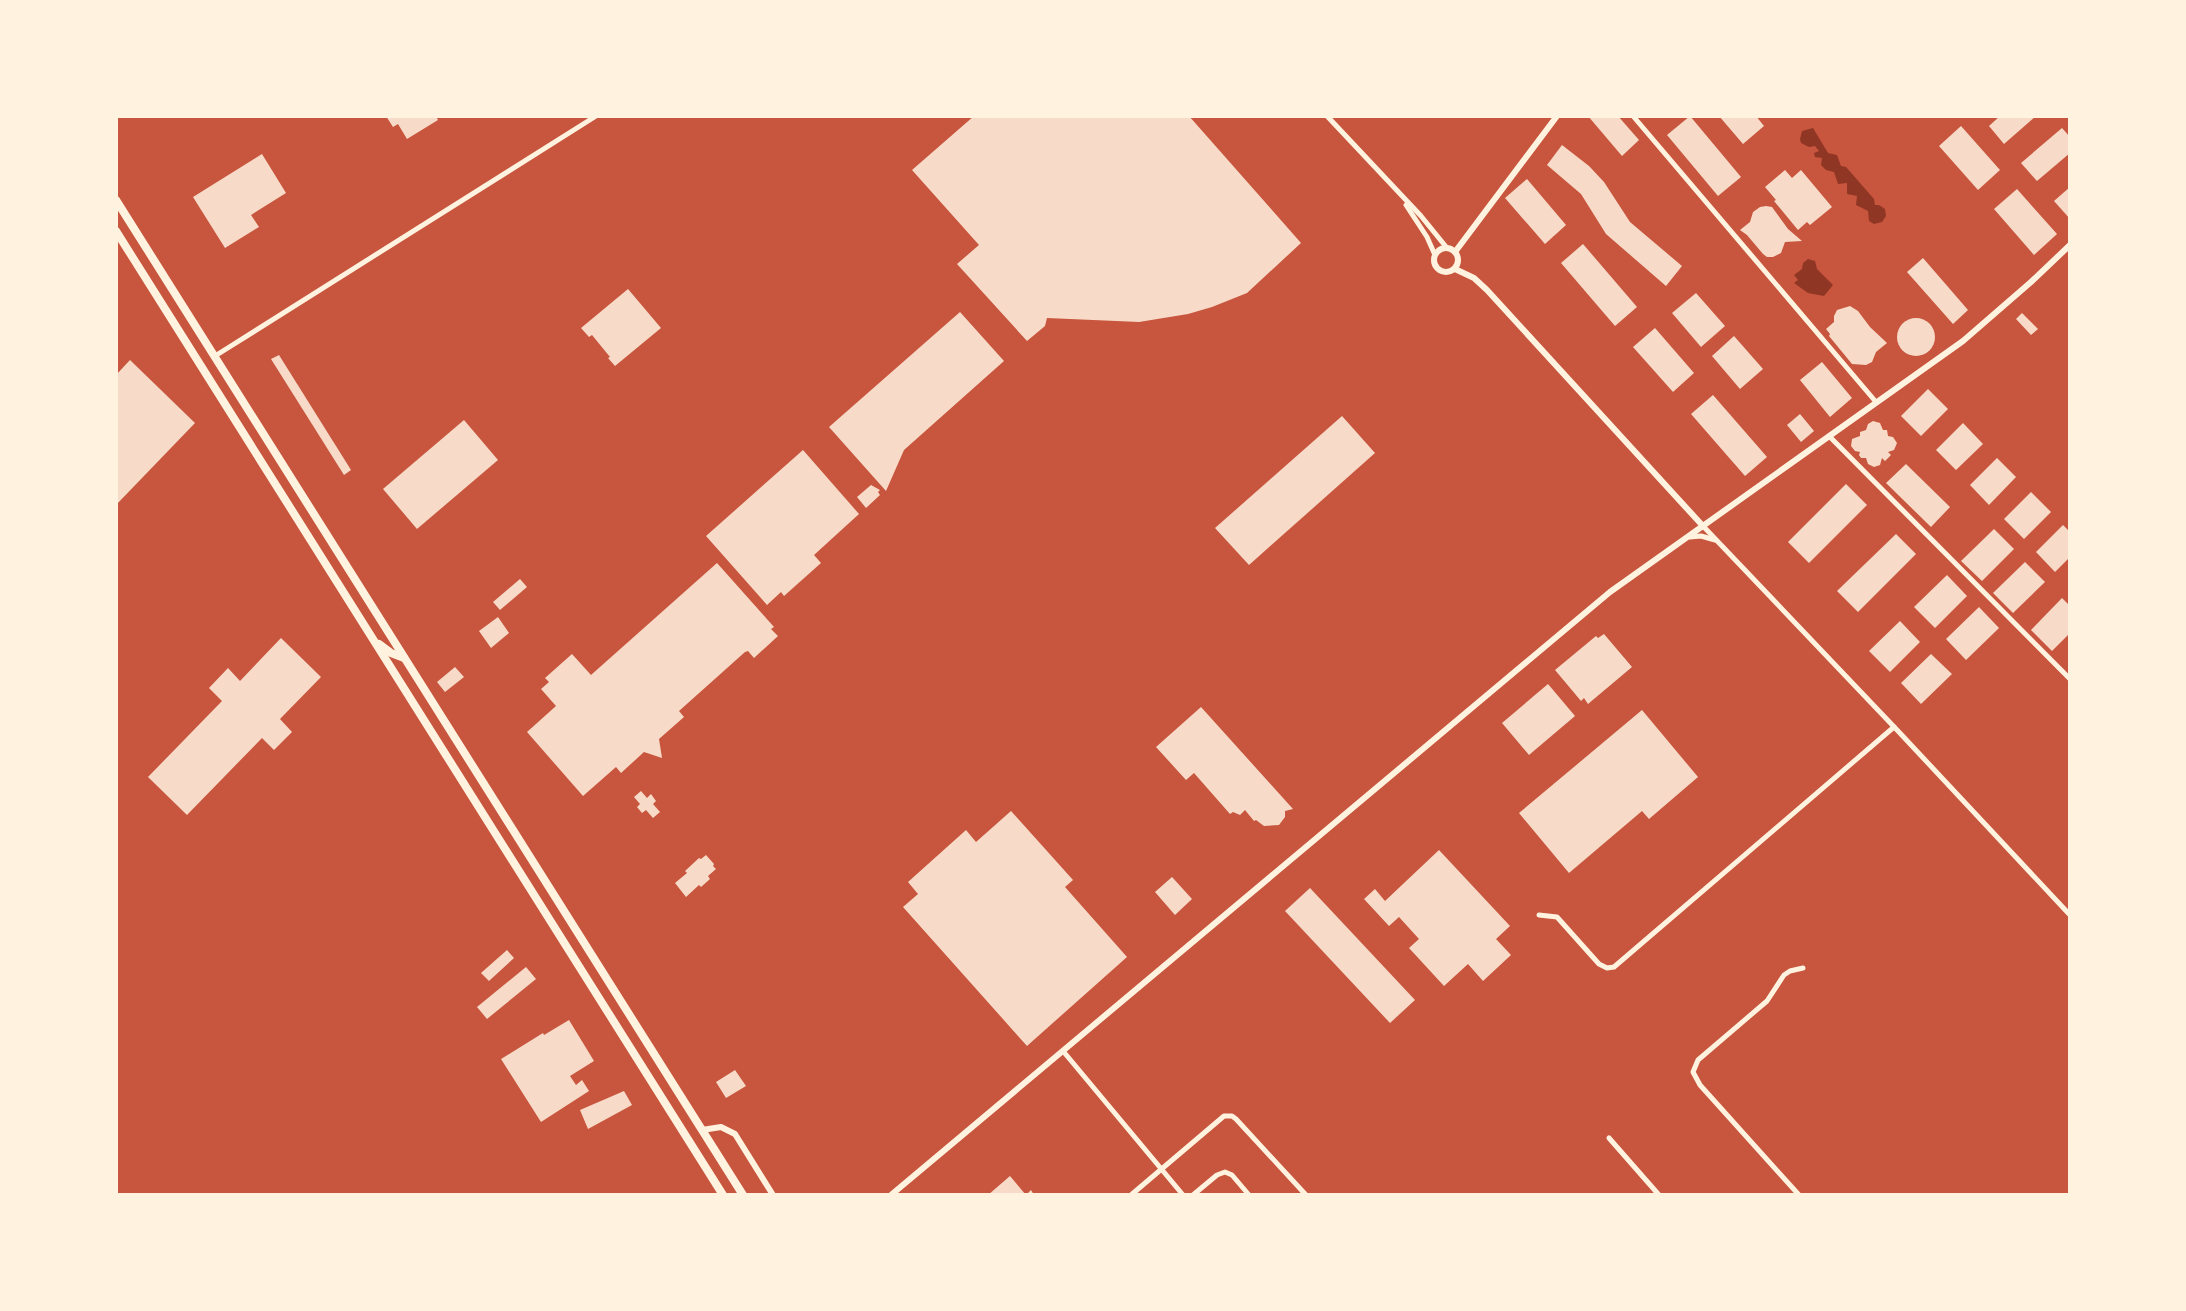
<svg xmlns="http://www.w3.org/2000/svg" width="2186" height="1311" font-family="Commissioner,sans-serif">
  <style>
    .water { fill: #8f3625 }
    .building { fill: #f7dbc8 }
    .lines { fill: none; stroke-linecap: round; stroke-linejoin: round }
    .minor { stroke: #fff3e0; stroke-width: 5 }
    .tertiary { stroke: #fff3e0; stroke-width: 6 }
    .primary { stroke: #fff3e0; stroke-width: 8 }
  </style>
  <rect width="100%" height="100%" fill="#c8553d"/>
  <!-- water -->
  <g class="water">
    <path d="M1813 128 1828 153 1837 155 1841 166 1846 167 1874 199 1875 205H1879L1885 209 1886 216 1882 222 1874 224 1869 221 1868 211 1856 205 1857 196 1847 194V183L1838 184 1834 172 1826 170 1821 165 1822 158 1815 157 1814 153 1819 151 1815 146 1809 147 1801 143 1800 139 1802 131Z"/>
    <path d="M1808 259 1815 261 1817 269 1833 285 1824 296 1808 293 1794 283 1798 280 1794 275 1802 269 1803 263Z"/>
  </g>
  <!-- building -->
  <g class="building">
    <path d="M386 116H436L438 120 407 139 398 124 393 127Z"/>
    <path d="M974 116H1189L1301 243 1247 293 1212 307 1188 314 1139 322 1047 318 1045 326 1027 341 957 264 979 245 912 170Z"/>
    <path d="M1588 116H1618L1639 140 1622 156Z"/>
    <path d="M1690 116 1741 177 1718 196 1667 135Z"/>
    <path d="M1719 116H1756L1764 126 1743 144Z"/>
    <path d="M2000 116H2036L2004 144 1989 126Z"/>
    <path d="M1961 126 2000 170 1978 190 1939 146Z"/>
    <path d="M2062 128 2070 137V153L2037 181 2021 163Z"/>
    <path d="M1562 145 1589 166 1604 182 1630 222 1682 266 1666 286 1606 234 1581 194 1547 165Z"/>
    <path d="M262 154 286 193 251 215 259 227 225 248 193 197Z"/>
    <path d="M1785 170 1792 178 1801 170 1832 207 1810 225 1807 222 1798 230 1774 201 1776 200 1765 187Z"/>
    <path d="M1527 179 1566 225 1545 244 1505 198Z"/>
    <path d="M2070 187V219L2054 201Z"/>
    <path d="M2017 189 2057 234 2034 255 1994 209Z"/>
    <path d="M1766 206 1772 207 1788 229 1802 241 1785 242 1781 253 1773 257H1767L1763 254 1747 235 1740 230 1750 222 1753 212 1760 207Z"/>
    <path d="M1583 244 1637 307 1615 326 1561 263Z"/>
    <path d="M1923 258 1968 310 1953 324 1907 272Z"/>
    <path d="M628 289 661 328 615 366 608 358 610 357 592 335 589 337 581 328Z"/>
    <path d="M1696 293 1725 326 1701 347 1672 313Z"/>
    <path d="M1850 306 1858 311 1870 327 1887 343 1876 352 1872 362 1866 365 1852 364 1829 336 1830 334 1826 329 1834 322V316L1837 310Z"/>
    <path d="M960 312 1004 361 904 450 886 491 829 427Z"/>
    <path d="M2022 313 2038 329 2031 335 2016 319Z"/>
    <circle cx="1916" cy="337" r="19"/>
    <path d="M1655 328 1694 373 1673 392 1633 347Z"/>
    <path d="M1734 336 1763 369 1740 389 1712 356Z"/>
    <path d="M279 355 351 470 344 475 271 359Z"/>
    <path d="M130 360 195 423 116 505V375Z"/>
    <path d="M1822 362 1852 398 1830 417 1800 380Z"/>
    <path d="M1928 389 1948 409 1921 436 1901 416Z"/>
    <path d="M1713 395 1767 457 1745 476 1691 414Z"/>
    <path d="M1800 414 1814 431 1801 442 1787 425Z"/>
    <path d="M1342 416 1375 453 1249 565 1215 528Z"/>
    <path d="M464 420 498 460 417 529 383 489Z"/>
    <path d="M1873 421 1880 423 1883 430H1887L1888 436 1893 437 1897 443 1894 450 1888 452 1891 455 1885 461 1882 458 1880 465 1874 467 1868 464 1866 458H1861L1859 455 1860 452 1855 451 1851 446 1852 439 1860 436V432L1866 430 1868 424Z"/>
    <path d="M1963 423 1983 444 1956 470 1936 450Z"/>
    <path d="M803 450 859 514 814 555 821 563 784 596 781 592 767 605 706 536Z"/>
    <path d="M1997 458 2016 477 1989 505 1970 485Z"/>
    <path d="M1906 464 1950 507 1931 527 1886 483Z"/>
    <path d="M1846 484 1867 505 1809 563 1788 542Z"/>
    <path d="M871 485 880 490 878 492 880 495 866 508 857 497Z"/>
    <path d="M2031 492 2051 512 2024 539 2004 519Z"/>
    <path d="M2063 525 2070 532V557L2055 572 2036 552Z"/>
    <path d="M1994 529 2014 549 1982 581 1961 561Z"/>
    <path d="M1896 534 1916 554 1858 612 1837 591Z"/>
    <path d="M2025 562 2045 582 2013 613 1993 593Z"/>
    <path d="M717 563 774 627 771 629 778 636 754 658 748 651 745 652 679 711 684 717 659 739 662 758 644 752 621 773 616 767 583 796 527 732 556 706 541 689 549 682 545 678 572 654 591 675Z"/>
    <path d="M1947 575 1967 596 1935 628 1914 607Z"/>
    <path d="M520 579 527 587 500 610 493 602Z"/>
    <path d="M2062 598 2070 606V633L2052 651 2031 630Z"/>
    <path d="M1979 607 1999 628 1966 660 1946 639Z"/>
    <path d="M498 617 509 633 491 648 479 631Z"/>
    <path d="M1900 621 1920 642 1890 672 1869 651Z"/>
    <path d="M1604 634 1632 667 1588 704 1584 698 1581 701 1555 670 1596 636 1598 638Z"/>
    <path d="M281 638 321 677 280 719 292 732 274 750 262 738 187 815 148 777 222 701 209 688 228 668 240 681Z"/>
    <path d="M1931 654 1952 674 1921 704 1901 683Z"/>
    <path d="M455 667 464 677 445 692 437 682Z"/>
    <path d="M1548 684 1575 716 1529 755 1502 723Z"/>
    <path d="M1201 707 1293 809 1285 811V817L1279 825 1264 826 1256 820 1254 821 1245 810 1240 815 1233 812 1230 814 1194 773 1186 780 1156 747Z"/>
    <path d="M1642 710 1698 777 1649 819 1642 811 1569 873 1519 813Z"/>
    <path d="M641 791 647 798 651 794 656 801 653 804 660 812 653 818 646 810 642 813 637 807 640 804 634 797Z"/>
    <path d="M1011 811 1073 880 1065 887 1127 957 1027 1046 903 907 918 894 908 882 966 830 976 842Z"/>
    <path d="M1439 850 1510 926 1496 939 1511 955 1483 981 1468 964 1444 986 1409 948 1419 939 1399 917 1389 926 1364 899 1375 889 1385 901Z"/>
    <path d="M706 855 714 864 713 866 716 869 708 876 710 879 701 887 699 885 686 897 675 883 687 873 685 871 699 858 701 859Z"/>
    <path d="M1172 877 1192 899 1175 915 1155 892Z"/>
    <path d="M1310 888 1415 1000 1390 1023 1285 911Z"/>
    <path d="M507 950 514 958 489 981 481 973Z"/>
    <path d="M526 967 536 979 487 1019 477 1007Z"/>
    <path d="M569 1020 594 1061 570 1076 576 1085 582 1080 589 1091 541 1122 501 1059 543 1033 544 1035Z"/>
    <path d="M735 1070 746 1086 726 1098 716 1082Z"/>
    <path d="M624 1091 632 1105 588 1129 580 1110Z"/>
    <path d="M1010 1176 1026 1195 1031 1190 1034 1195H988Z"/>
  </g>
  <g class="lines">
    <!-- minor -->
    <g class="minor">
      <path d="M1327 116 1421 216 1447 248"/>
      <path d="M1633 116 1876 402"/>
      <path d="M1406 205 1427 237 1435 255"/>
      <path d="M215 356 596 116"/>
      <path d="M1829 436 2070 679"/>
      <path d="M1702 525 1898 731 2070 915"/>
      <path d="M1690 537 1701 536 1715 540"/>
      <path d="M1539 915 1557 917 1599 964 1607 968 1614 967 1894 727"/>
      <path d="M1063 1051 1183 1195"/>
      <path d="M1609 1138 1659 1195"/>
      <path d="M1131 1195 1224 1116H1232L1236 1119 1306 1195"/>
      <path d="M1193 1195 1217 1175 1225 1172 1232 1175 1249 1195"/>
      <path d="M1799 1195 1700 1085 1693 1072 1698 1060 1767 1001 1784 975 1790 971 1803 968"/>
    </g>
    <!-- tertiary -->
    <g class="tertiary">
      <circle cx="1446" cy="260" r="12"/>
      <path d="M1455 252 1557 116"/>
      <path d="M1455 269 1474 278 1487 290 1702 525"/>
      <path d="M702 1130 721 1127 735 1134 773 1195"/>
      <path d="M891 1195 1610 592 1963 341 2031 282 2070 245"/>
    </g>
    <!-- primary -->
    <g class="primary">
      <path d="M116 200 743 1195"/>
      <path d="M116 231 723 1195"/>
      <path d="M379 644 391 653 404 658"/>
    </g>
  </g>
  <!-- border -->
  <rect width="2186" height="1311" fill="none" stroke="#fff3e0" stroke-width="236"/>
</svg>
